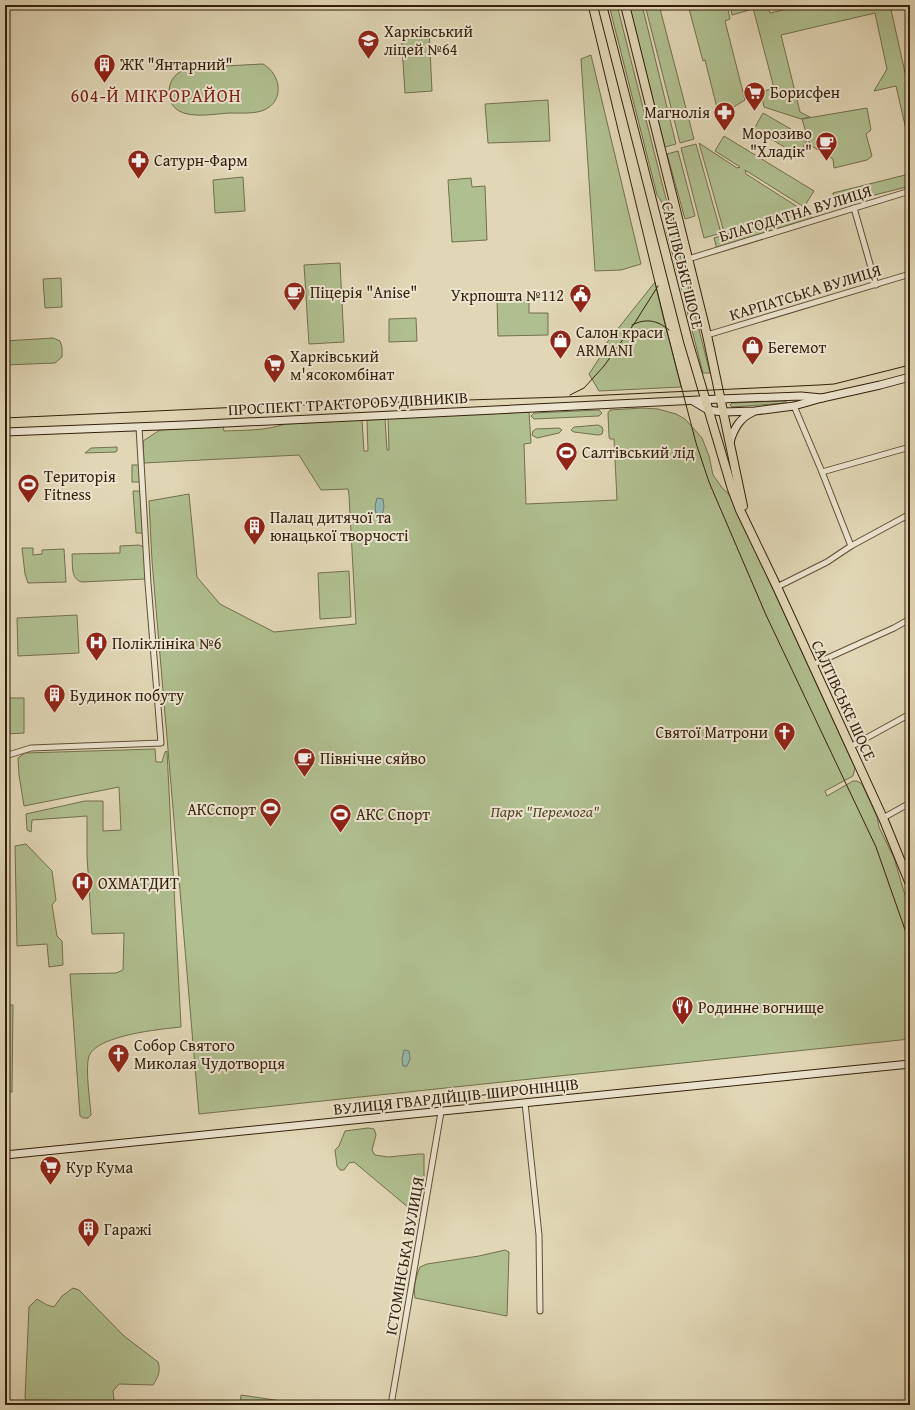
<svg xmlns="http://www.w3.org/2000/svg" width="915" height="1410" font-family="'Gentium Book Plus',serif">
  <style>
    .green { fill: #b0bf90; stroke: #726f4e }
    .water { fill: #94b9b1; stroke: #6e7b6f }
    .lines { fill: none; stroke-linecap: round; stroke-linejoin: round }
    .street-casing { stroke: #5f4d36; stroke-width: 7 }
    .secondary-casing { stroke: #341f0b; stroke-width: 9 }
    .primary-casing { stroke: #341f0b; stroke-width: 10 }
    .street { stroke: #ece5d0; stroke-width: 5 }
    .secondary { stroke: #ece5d0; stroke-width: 7 }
    .primary { stroke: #e1d7b6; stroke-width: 8 }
    .tram { stroke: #341f0b; stroke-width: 1 }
    .labels { text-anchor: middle; stroke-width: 4; stroke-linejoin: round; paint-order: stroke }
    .poi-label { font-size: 16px; fill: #341f0b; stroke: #ece5d0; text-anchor: start }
    .street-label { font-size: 16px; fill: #341f0b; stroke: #ece5d0 }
    .park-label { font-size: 16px; font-style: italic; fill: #53472c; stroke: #ece5d0 }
    .quarter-label { font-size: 18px; letter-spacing: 1px; fill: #7a1f14; stroke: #ece5d0 }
  </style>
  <rect width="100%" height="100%" fill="#e1d7b6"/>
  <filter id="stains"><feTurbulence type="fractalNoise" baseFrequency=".005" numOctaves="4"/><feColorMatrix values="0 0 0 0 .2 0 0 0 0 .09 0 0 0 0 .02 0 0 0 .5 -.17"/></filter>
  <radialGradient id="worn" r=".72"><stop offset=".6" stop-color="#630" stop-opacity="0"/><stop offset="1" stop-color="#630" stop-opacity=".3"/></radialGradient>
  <!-- green -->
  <g class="green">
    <path d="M609 5H617L710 373H703L666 229C669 219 664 203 657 195Z"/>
    <path d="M629 5H642L676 144 665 147Z"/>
    <path d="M645 5H659L694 139 680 143Z"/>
    <path d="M688 5H727L730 19 725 21 745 100 719 116 705 60 703 61Z"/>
    <path d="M730 5H752L753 9 732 15Z"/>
    <path d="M767 5 770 13 804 5 820 6 890 5 910 95V147L896 86 874 91 887 69 875 13 781 35 800 112 810 117 801 119 764 107 761 92 774 88 753 8Z"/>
    <path d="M429 30 432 91 405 93 401 31Z"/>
    <path d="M591 55 641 264 621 270 595 271 581 59Z"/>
    <path d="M263 64C281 74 285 101 264 110 256 114 239 113 230 113 209 114 168 124 169 90 170 79 177 72 187 68Z"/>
    <path d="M548 100 550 141 488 143 485 104Z"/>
    <path d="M867 108 871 130 866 134 872 156 867 160 834 168 833 159 810 145 808 139 798 155 754 129 763 113 808 139 802 119Z"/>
    <path d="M724 136 814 191 804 207 745 170 746 174 801 209 724 232 699 143 737 168 740 167 715 151Z"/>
    <path d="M696 144 721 233 704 238 681 148Z"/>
    <path d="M678 151 695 216 685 219 667 154Z"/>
    <path d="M909 174 910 186 835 205 833 193Z"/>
    <path d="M243 177 245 211 215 213 213 180Z"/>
    <path d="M471 178 472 187 485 186 487 240 452 242 448 180Z"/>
    <path d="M809 209 812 219 717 249 714 238Z"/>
    <path d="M340 263 344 342 309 344 304 265Z"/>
    <path d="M61 278 62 307 45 308 43 279Z"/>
    <path d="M655 282 681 387 599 391 589 374 606 348 605 345 651 287Z"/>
    <path d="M529 300V313H548V335L498 336 497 301Z"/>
    <path d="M416 318 417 341 389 342V319Z"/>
    <path d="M53 338 60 341 62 347V357L55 363 5 365V341Z"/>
    <path d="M786 401V403L732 407 730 405 732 403Z"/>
    <path d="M642 408 658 409 676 414 685 419 702 438 709 456 713 475 723 489 728 493 733 502 855 768 853 776 825 791 827 796 853 781H857L862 784 877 817 879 827 894 858 910 912V1039L199 1114 152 561 149 501 189 494 197 577 220 604 274 632 356 624 349 495 348 489 321 490 299 455 144 463 143 441 160 430 223 426 224 431C244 430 265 431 285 424L362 420 364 451H368L367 420 385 419 387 450H389L388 418 529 412 531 443 524 444 526 504 617 500 614 439H610L609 437 608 413 610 410Z"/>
    <path d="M599 410 602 413 599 416 534 419 531 416 534 413Z"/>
    <path d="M598 425 602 427 603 430 602 434 598 435 574 432 571 430 574 427Z"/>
    <path d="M559 428 562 430 559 433 537 438 532 435 533 431 536 429Z"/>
    <path d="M117 447V451L116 452 85 453 91 448Z"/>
    <rect x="132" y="465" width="8" height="17"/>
    <path d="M133 491H140L143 533H136Z"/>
    <path d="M139 545 144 547 147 577 145 579 82 582C70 579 73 565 72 554L120 553V546Z"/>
    <path d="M22 548H33V555L42 554V550L64 549 66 582 28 583 25 574Z"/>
    <path d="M349 571 351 617 320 619 318 573Z"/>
    <path d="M77 615 79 653 18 656 17 618Z"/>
    <path d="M5 698H24V733L5 734Z"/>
    <path d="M155 749 156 762H162L165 752 167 751 181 1027C162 1029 97 1035 89 1056 85 1068 90 1101 91 1115L88 1118H83L80 1116 70 974 116 973 123 970 124 933 92 934 87 856V816L32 820 31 832 27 830 26 814 85 801H103V831L121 830 119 787 24 806 19 775 18 758 25 753Z"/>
    <path d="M26 844 52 871 56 900 52 905 57 936 62 941 63 965 49 967 47 944 17 946 15 846Z"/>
    <path d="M5 1005H13L12 1092H5Z"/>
    <path d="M368 1128 374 1129 376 1135 372 1150 375 1155 388 1157 419 1154H424V1178L420 1210 418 1213H415L354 1162 349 1163 344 1170H340L337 1166 335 1150 339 1146 345 1131Z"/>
    <path d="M505 1250 509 1252 507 1316 415 1298C413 1288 416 1276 420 1267L427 1264 479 1256Z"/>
    <path d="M73 1288 79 1290 124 1336 158 1362C161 1371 158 1377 153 1385L119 1384 113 1391 114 1400 104 1403 61 1401 58 1405H29L25 1398 29 1307 37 1299 47 1305 54 1307 62 1296Z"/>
    <path d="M241 1395 288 1402V1405H240Z"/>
  </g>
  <!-- water -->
  <g class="water">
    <path d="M377 498 383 499 384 507 382 515 376 514 375 506Z"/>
    <path d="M404 1050 409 1051 410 1059 407 1066H403L402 1059Z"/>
  </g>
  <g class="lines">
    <defs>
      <g id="street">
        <path d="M854 208 876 285"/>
        <path d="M688 259 910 191"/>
        <path d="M707 335 910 274"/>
        <path d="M794 406 822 472 851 546"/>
        <path d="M822 472 910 447"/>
        <path d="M777 587 827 562 851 546 910 514"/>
        <path d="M812 665 894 628 910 619"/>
        <path d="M850 747 910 714"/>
        <path d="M5 756 31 748 161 743 148 583 139 427"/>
        <path d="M883 818 910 803"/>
        <path d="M525 1103 539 1235 540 1311"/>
        <path d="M391 1405 441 1112"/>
      </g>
      <g id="secondary">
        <path d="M693 401 708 410 723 412 755 411 794 406 822 398 880 385 910 377"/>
        <path d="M5 432 185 425 720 399 801 396 822 398"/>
        <path d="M730 442C734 428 740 418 753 412"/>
        <path d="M5 1155 910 1064"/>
      </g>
      <g id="primary">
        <path d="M602 5 688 341 732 489 740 510 777 587 883 818 910 884"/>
        <path d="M625 5 707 335 743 506"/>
      </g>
    </defs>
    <!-- street casing -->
    <use href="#street" class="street-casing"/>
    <!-- secondary casing -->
    <use href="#secondary" class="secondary-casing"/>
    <!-- primary casing -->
    <use href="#primary" class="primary-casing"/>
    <!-- street -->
    <use href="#street" class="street"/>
    <!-- secondary -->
    <use href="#secondary" class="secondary"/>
    <!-- primary -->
    <use href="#primary" class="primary"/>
    <!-- tram -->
    <g class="tram">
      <path d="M588 5 666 328 696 443 709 482 766 615 876 847 910 944"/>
      <path d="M632 325C646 318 657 320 669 330"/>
      <path d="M570 395 584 388 604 366 634 324 658 286"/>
      <path d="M5 418 241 407 564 397 819 385 834 384 910 365"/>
    </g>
  </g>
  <!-- icons -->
  <defs>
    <symbol id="school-pin" viewBox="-11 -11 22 30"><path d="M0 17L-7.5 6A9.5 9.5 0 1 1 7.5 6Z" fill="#8f2418" stroke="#ece5d0"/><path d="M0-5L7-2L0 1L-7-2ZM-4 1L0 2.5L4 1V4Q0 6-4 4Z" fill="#fff"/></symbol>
    <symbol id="building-pin" viewBox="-11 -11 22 30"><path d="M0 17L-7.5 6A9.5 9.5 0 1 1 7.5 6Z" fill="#8f2418" stroke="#ece5d0"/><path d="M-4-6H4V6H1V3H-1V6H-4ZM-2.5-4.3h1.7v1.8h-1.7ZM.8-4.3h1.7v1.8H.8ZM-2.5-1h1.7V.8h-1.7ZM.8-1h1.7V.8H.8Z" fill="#fff"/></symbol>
    <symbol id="supermarket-pin" viewBox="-11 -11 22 30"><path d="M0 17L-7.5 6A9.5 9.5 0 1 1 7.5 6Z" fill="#8f2418" stroke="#ece5d0"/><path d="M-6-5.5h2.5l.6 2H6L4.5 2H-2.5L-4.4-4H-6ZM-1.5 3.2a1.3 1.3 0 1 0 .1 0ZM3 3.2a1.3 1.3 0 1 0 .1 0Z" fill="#fff"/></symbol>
    <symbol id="pharmacy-pin" viewBox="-11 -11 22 30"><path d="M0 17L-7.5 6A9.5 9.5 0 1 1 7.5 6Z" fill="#8f2418" stroke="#ece5d0"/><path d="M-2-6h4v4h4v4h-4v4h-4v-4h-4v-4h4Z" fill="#fff"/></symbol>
    <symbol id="cafe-pin" viewBox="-11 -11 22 30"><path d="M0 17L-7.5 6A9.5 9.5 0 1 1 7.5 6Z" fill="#8f2418" stroke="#ece5d0"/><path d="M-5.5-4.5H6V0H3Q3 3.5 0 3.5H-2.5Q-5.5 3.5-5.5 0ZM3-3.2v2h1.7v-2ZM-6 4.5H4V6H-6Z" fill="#fff"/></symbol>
    <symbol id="civic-pin" viewBox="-11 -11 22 30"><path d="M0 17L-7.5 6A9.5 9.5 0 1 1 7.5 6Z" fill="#8f2418" stroke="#ece5d0"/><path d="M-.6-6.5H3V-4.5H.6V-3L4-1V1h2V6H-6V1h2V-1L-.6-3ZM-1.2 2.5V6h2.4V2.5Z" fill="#fff"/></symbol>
    <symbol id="shop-pin" viewBox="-11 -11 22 30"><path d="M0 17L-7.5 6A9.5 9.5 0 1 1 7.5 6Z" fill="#8f2418" stroke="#ece5d0"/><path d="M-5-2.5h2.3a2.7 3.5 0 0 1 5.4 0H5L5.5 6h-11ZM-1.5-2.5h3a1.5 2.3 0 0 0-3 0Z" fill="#fff"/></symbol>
    <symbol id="stadium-pin" viewBox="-11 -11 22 30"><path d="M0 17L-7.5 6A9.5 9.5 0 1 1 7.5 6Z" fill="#8f2418" stroke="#ece5d0"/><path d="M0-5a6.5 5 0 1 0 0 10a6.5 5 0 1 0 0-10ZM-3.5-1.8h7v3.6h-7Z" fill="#fff"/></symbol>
    <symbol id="hospital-pin" viewBox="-11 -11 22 30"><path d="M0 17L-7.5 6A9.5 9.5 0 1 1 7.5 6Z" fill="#8f2418" stroke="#ece5d0"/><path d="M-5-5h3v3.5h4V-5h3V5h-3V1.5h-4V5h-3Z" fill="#fff"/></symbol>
    <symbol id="church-pin" viewBox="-11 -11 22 30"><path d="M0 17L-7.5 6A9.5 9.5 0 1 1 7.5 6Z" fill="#8f2418" stroke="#ece5d0"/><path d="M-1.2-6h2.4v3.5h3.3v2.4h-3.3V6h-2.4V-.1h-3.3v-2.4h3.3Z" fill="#fff"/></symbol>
    <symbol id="restaurant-pin" viewBox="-11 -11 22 30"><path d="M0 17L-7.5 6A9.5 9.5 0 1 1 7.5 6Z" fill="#8f2418" stroke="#ece5d0"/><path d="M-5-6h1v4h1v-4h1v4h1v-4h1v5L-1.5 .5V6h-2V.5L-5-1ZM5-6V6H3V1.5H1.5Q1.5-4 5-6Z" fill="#fff"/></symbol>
  </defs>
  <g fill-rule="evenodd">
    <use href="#school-pin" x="356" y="28" width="25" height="34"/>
    <use href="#building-pin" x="92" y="52" width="25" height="34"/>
    <use href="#supermarket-pin" x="742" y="80" width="25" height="34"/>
    <use href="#pharmacy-pin" x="712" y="100" width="25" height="34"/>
    <use href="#cafe-pin" x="814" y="130" width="25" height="34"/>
    <use href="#pharmacy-pin" x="126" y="148" width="25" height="34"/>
    <use href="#cafe-pin" x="282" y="280" width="25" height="34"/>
    <use href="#civic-pin" x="568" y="282" width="25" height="34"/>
    <use href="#shop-pin" x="548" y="328" width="25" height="34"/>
    <use href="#shop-pin" x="740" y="334" width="25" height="34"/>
    <use href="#supermarket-pin" x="262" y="352" width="25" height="34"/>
    <use href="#stadium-pin" x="554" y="440" width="25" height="34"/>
    <use href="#stadium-pin" x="16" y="472" width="25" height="34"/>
    <use href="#building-pin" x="242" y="514" width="25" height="34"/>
    <use href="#hospital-pin" x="84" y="630" width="25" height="34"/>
    <use href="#building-pin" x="42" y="682" width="25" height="34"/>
    <use href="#church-pin" x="772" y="720" width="25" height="34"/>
    <use href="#cafe-pin" x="292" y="746" width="25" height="34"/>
    <use href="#stadium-pin" x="258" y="796" width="25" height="34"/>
    <use href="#stadium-pin" x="328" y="802" width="25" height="34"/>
    <use href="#hospital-pin" x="70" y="870" width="25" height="34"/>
    <use href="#restaurant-pin" x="670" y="994" width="25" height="34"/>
    <use href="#church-pin" x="106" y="1042" width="25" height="34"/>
    <use href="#supermarket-pin" x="38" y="1154" width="25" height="34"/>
    <use href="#building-pin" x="76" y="1216" width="25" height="34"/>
  </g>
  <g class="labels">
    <!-- poi labels -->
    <g class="poi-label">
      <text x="384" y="37">Харківський<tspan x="384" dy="18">ліцей №64</tspan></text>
      <text x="120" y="70">ЖК "Янтарний"</text>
      <text x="770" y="98">Борисфен</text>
      <text x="710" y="118" text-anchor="end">Магнолія</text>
      <text x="812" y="139" text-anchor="end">Морозиво<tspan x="812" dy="18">"Хладік"</tspan></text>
      <text x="154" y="166">Сатурн-Фарм</text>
      <text x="310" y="298">Піцерія "Anise"</text>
      <text x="564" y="301" text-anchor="end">Укрпошта №112</text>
      <text x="576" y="338">Салон краси<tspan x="576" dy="18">ARMANI</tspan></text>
      <text x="768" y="353">Бегемот</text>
      <text x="290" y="362">Харківський<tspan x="290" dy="18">м'ясокомбінат</tspan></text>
      <text x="582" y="458">Салтівський лід</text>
      <text x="44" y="482">Територія<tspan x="44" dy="18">Fitness</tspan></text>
      <text x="270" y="523">Палац дитячої та<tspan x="270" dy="18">юнацької творчості</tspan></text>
      <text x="112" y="649">Поліклініка №6</text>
      <text x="70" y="701">Будинок побуту</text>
      <text x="768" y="738" text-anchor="end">Святої Матрони</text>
      <text x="320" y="764">Північне сяйво</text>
      <text x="256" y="815" text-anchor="end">АКСспорт</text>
      <text x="356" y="820">АКС Спорт</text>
      <text x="98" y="889">ОХМАТДИТ</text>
      <text x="698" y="1013">Родинне вогнище</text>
      <text x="134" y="1051">Собор Святого<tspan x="134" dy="18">Миколая Чудотворця</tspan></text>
      <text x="66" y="1173">Кур Кума</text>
      <text x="104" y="1235">Гаражі</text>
    </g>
    <!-- street labels -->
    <g class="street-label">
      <text transform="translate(795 213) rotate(-17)" y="6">БЛАГОДАТНА ВУЛИЦЯ</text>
      <text transform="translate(683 265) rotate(76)" y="6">САЛТІВСЬКЕ ШОСЕ</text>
      <text transform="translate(805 292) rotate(-17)" y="6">КАРПАТСЬКА ВУЛИЦЯ</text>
      <text transform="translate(348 403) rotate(-3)" y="6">ПРОСПЕКТ ТРАКТОРОБУДІВНИКІВ</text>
      <text transform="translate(844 700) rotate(65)" y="6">САЛТІВСЬКЕ ШОСЕ</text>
      <text transform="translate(456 1096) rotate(-6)" y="6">ВУЛИЦЯ ГВАРДІЙЦІВ-ШИРОНІНЦІВ</text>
      <text transform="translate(404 1256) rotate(-80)" y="6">ІСТОМІНСЬКА ВУЛИЦЯ</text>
    </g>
    <!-- park labels -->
    <g class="park-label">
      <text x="545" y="817">Парк "Перемога"</text>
    </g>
    <!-- quarter labels -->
    <g class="quarter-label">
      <text x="156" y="102">604-Й МІКРОРАЙОН</text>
    </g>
  </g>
  <!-- margin -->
  <rect width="915" height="1410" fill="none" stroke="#e1d7b6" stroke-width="20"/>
  <rect x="6" y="6" width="903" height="1398" fill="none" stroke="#341f0b" stroke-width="2"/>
  <rect x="10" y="10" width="895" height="1390" fill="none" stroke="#341f0b"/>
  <rect width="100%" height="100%" filter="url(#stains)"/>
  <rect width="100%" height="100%" fill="url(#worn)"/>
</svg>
